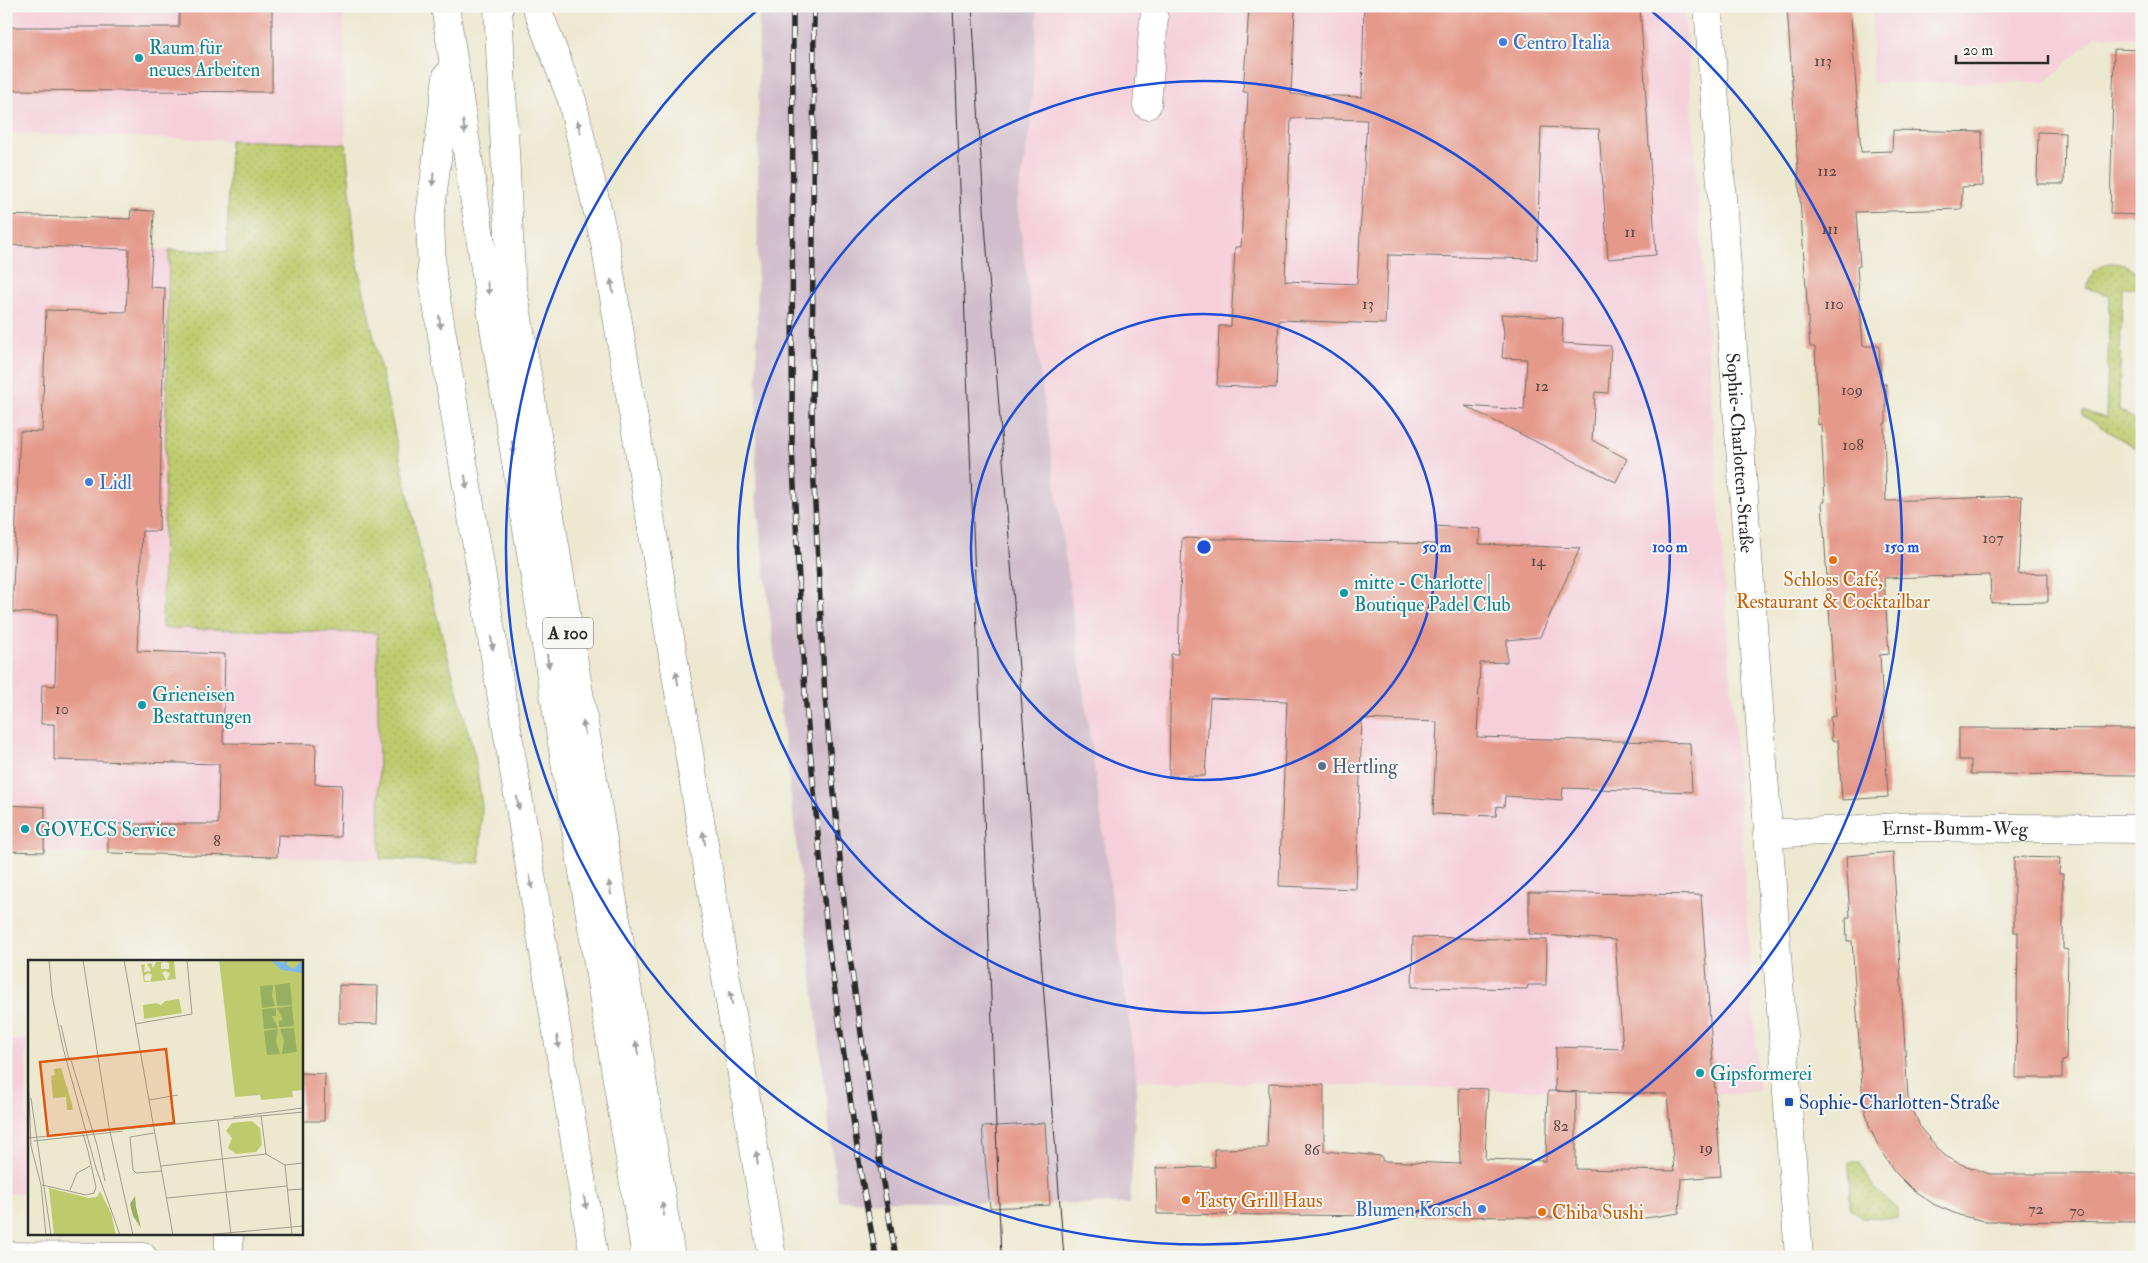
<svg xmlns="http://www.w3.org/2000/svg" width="2148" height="1263" font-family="'IM FELL Double Pica',serif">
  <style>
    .built { fill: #f5cfda }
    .industrial { fill: #d1bdcb }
    .green { fill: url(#green-dots); stroke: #747b4c }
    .building { fill: #e5998a; fill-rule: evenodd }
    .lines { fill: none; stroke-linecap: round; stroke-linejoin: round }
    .minor-casing { stroke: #6f6d65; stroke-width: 29 }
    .major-casing { stroke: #6f6d65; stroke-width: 29 }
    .highway-casing { stroke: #6f6d65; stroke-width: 29 }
    .minor { stroke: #fff; stroke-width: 28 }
    .major { stroke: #fff; stroke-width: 28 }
    .highway { stroke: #fff; stroke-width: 28 }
    .tram { stroke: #2b2b2b; stroke-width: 1 }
    .rail-casing { stroke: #2b2b2b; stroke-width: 5.5 }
    .rail { stroke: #f6f6f2; stroke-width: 4; stroke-dasharray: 11; stroke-linecap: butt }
    .oneway { fill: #a0a0a0 }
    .ring { fill: none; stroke: #1d4ed8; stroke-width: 2.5 }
    .shop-dot { fill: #3f7fe0; stroke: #f6f6f2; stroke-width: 2 }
    .culture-dot { fill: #0f9aa8; stroke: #f6f6f2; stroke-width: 2 }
    .food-dot { fill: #e8710a; stroke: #f6f6f2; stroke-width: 2 }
    .service-dot { fill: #5c6f8a; stroke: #f6f6f2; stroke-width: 2 }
    .transit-dot { fill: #1a4fb4; stroke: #f6f6f2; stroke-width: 2 }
    .labels { text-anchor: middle; stroke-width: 4; stroke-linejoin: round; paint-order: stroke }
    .number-label { font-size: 16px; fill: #5a4643 }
    .shield { fill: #f6f6f2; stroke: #686867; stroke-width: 1 }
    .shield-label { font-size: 18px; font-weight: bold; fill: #2b2b2b }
    .shop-label { font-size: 19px; fill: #366cbe; stroke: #f6f6f2; text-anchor: start }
    .culture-label { font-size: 19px; fill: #0d838f; stroke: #f6f6f2; text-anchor: start }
    .street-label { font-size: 19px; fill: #2b2b2b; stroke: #f6f6f2 }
    .food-label { font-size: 19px; fill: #c56008; stroke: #f6f6f2; text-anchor: start }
    .service-label { font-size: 19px; fill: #4e5e75; stroke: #f6f6f2; text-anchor: start }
    .transit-label { font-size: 19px; fill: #164399; stroke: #f6f6f2; text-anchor: start }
    .inset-road { fill: none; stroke: #9f9c8e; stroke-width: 1 }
    .view { fill: #df570e; fill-opacity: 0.15; stroke: #df570e; stroke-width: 2.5 }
    .inset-edge { fill: none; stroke: #2b2b2b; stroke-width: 2.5 }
    .centre { fill: #1d4ed8; stroke: #f6f6f2; stroke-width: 2.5 }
    .ring-label { font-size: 15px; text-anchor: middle; font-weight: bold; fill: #1d4ed8; stroke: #f6f6f2; stroke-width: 4; stroke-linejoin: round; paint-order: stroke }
  </style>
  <defs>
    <pattern id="green-dots" width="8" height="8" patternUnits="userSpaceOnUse" patternTransform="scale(1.25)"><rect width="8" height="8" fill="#becb6d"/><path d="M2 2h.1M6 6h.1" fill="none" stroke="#a3ae5f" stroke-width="1.8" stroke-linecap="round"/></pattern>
  </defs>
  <rect width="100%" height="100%" fill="#f6f6f2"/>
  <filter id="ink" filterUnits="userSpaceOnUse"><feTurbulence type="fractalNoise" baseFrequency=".02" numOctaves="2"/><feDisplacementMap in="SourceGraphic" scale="10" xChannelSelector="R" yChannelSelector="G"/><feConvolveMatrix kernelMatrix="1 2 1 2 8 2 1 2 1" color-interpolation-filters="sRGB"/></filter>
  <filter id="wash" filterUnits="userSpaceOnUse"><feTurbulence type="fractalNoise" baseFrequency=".0096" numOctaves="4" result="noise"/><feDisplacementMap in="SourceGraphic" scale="20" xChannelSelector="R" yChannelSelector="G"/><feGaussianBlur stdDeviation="1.12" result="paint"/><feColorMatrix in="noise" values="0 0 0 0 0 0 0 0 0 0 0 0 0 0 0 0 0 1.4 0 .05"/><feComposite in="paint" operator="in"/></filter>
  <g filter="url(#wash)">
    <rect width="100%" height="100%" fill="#ede8d0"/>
    <!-- built -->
    <g class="built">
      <path d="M6 6H343L346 144 6 133Z"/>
      <path d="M1038 6H1685L1759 1091 1715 1095 1667 1094 1137 1080 1017 204 1030 128Z"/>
      <path d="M1872 6H2142V38L2095 36 2046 82 1872 83Z"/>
      <path d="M6 245 169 250 162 628 377 633 380 859 6 851Z"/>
      <path d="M6 1040H26L27 1194 6 1193Z"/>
    </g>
    <!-- industrial -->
    <path class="industrial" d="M759 6H1038L1030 128 1017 204 1137 1080 1130 1204 838 1201 756 497Z"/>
    <!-- green -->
    <g class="green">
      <path d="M230 140 346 144 356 256 425 572 475 757 482 806 480 863 380 859 377 633 162 628 169 250 227 252Z"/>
      <path d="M2108 263 2124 264 2142 277V288H2122L2119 410 2142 423V452L2082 415 2083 411 2106 418 2110 295 2086 288 2094 271Z"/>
      <path d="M1849 1162H1860C1867 1183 1881 1196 1898 1209V1218L1862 1217 1850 1209Z"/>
    </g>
    <g id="blocks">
      <!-- building -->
      <g class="building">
        <path d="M179 6H272V92L6 90V27H179Z"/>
        <path d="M1364 6H1640L1656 255 1608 259 1599 129 1541 127 1537 259 1388 255 1385 324 1279 320 1276 388 1217 386 1219 326H1231L1235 247H1241L1248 92H1243L1249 8 1295 10 1291 94 1362 97ZM1291 118 1367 120 1357 284 1285 281Z"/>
        <path d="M1787 6H1850L1861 152 1892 151 1893 130 1982 132 1983 186 1962 187V209L1856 212 1860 266 1857 267 1863 346H1879L1881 384H1886V423H1884L1886 501 2022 496 2018 574 2048 573V602L1991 603 1990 575 1884 578 1889 654 1880 655 1888 797 1842 800 1838 740 1832 741 1830 717 1836 716 1822 502H1825L1821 424 1818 425 1815 347H1810Z"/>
        <path d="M2114 49 2142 50V215L2110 214Z"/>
        <path d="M2038 132 2065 133 2064 184H2037Z"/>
        <path d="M131 210 154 211 150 287 165 288 159 531H142L137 651 225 654 223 743 316 744 315 784 342 785 340 837 278 835 277 857 108 853V824H218L219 764 54 760V724H41L42 685 55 686 57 614 12 612 20 431 42 432 46 310 126 312 129 249 6 245V215L130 219Z"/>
        <path d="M1501 314 1563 318 1562 343 1611 346 1608 393 1595 392 1592 440 1627 459 1616 482 1465 406 1524 410 1527 359 1502 358 1504 332Z"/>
        <path d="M1435 526 1481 529 1479 544 1580 548 1540 637 1507 640V662L1480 663 1477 737 1690 743 1692 792 1563 788 1562 800 1505 796 1504 807 1497 806 1496 816 1433 814 1437 722 1362 719 1356 889 1279 886 1287 701 1210 698 1205 776H1169L1171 654H1178L1182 538 1436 544Z"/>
        <path d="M1959 728 2142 729V775L1971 774V760H1959Z"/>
        <path d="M6 805 45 807 44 852 6 851Z"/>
        <path d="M1893 852 1908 1098 1921 1129 1944 1155 1958 1163 1990 1174H2142V1222L1984 1221 1959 1215 1935 1205 1913 1190 1895 1172 1880 1150 1869 1126 1863 1101 1852 941H1847L1846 917H1850L1846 856Z"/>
        <path d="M2014 857 2060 858 2059 874H2063V949L2068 950 2066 1060 2062 1061V1078H2016L2018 932H2014Z"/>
        <path d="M1529 892 1701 895 1721 1176 1681 1179 1679 1213 1646 1218 1157 1214 1156 1168 1215 1167 1214 1149 1267 1148 1269 1083 1324 1085V1151L1382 1156V1161L1460 1164 1459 1088 1488 1089 1485 1159 1546 1161 1548 1091 1576 1092V1169L1674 1171 1667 1094 1555 1091 1556 1047 1623 1049 1615 940 1529 934Z"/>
        <path d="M1413 937 1547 940 1546 985H1528L1527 989 1412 987Z"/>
        <path d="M339 985 378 986 377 1024 339 1023Z"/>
        <path d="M301 1073 325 1074 324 1121H301Z"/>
        <path d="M1045 1123 1050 1205 990 1208 982 1127Z"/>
      </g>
    </g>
  </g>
  <g filter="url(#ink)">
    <use href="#blocks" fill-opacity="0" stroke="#6f6d65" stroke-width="1"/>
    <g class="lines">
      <defs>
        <g id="minor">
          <path id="s1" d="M1708 6 1799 1257"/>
          <path d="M1147 105 1154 18"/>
          <path id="s2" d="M1767 834 1899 827 2142 829"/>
          <path d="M229 1257V1234"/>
        </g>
        <path id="major" d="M6 1256 143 1257"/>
        <g id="highway">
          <path d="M445 6 492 315 646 1257"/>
          <path d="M498 6 511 276 671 1257"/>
          <path d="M536 6 572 100 605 243 772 1257"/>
          <path d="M447 76 430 217 432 274 594 1257"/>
        </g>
      </defs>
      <!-- minor casing -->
      <use href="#minor" class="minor-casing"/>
      <!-- major casing -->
      <use href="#major" class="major-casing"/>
      <!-- highway casing -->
      <use href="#highway" class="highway-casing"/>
      <!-- minor -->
      <use href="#minor" class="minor"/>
      <!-- major -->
      <use href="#major" class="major"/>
      <!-- highway -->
      <use href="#highway" class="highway"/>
      <!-- tram -->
      <g class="tram">
        <path d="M953 6 1001 1257"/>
        <path d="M972 6 985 224 1064 1257"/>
      </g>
      <defs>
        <g id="rail">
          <path d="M793 6 792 447 805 694 828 942 861 1175 876 1257"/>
          <path d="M814 6 812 445 825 697 848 944 881 1171 896 1257"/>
        </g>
      </defs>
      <!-- rail casing -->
      <use href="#rail" class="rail-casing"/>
      <!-- rail -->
      <use href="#rail" class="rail"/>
    </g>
    <!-- one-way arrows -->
    <defs><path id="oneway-solid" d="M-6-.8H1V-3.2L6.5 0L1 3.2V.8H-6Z" transform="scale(1.25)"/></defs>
    <g class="oneway">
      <use href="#oneway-solid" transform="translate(464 127) rotate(82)"/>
      <use href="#oneway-solid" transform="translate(579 127) rotate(-104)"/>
      <use href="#oneway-solid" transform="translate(433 179) rotate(95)"/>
      <use href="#oneway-solid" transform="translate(612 286) rotate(-99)"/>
      <use href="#oneway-solid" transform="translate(488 288) rotate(82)"/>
      <use href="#oneway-solid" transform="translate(440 322) rotate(81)"/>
      <use href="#oneway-solid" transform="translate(513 448) rotate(81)"/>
      <use href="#oneway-solid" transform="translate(466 482) rotate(81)"/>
      <use href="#oneway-solid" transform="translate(492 643) rotate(81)"/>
      <use href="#oneway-solid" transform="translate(548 661) rotate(81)"/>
      <use href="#oneway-solid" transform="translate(677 678) rotate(-100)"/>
      <use href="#oneway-solid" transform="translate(584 728) rotate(-99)"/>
      <use href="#oneway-solid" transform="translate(518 803) rotate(81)"/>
      <use href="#oneway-solid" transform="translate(704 838) rotate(-100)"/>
      <use href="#oneway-solid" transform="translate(531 882) rotate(80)"/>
      <use href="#oneway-solid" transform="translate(610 888) rotate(-99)"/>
      <use href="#oneway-solid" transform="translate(731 998) rotate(-100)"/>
      <use href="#oneway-solid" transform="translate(558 1042) rotate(80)"/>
      <use href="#oneway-solid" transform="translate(637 1048) rotate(-99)"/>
      <use href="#oneway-solid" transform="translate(757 1158) rotate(-97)"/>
      <use href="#oneway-solid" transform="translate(585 1202) rotate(79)"/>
      <use href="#oneway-solid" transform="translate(663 1209) rotate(-99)"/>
    </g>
  </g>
  <!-- distance rings -->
  <g class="ring">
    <circle cx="1204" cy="547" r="233"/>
    <circle cx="1204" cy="547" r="466"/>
    <path d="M1648 8A698 698 0 1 1 760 8"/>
  </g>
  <!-- markers -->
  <g class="shop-dot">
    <circle cx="1503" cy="42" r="5"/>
    <circle cx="89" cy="482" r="5"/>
    <circle cx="1482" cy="1209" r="5"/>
  </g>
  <g class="culture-dot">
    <circle cx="139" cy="58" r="5"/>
    <circle cx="1344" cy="593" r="5"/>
    <circle cx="142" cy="705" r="5"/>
    <circle cx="25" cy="829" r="5"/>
    <circle cx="1700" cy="1073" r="5"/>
  </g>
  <g class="food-dot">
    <circle cx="1833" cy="560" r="5"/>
    <circle cx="1186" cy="1200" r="5"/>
    <circle cx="1542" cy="1212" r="5"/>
  </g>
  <circle class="service-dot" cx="1322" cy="766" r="5"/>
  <rect class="transit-dot" x="1784" y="1097" width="10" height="10" rx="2.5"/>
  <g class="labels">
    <!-- number labels -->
    <g class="number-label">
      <text x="1823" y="66">113</text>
      <text x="1827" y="176">112</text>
      <text x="1830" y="234">111</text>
      <text x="1630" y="237">11</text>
      <text x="1368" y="309">13</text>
      <text x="1834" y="309">110</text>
      <text x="1542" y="391">12</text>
      <text x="1852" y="395">109</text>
      <text x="1853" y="450">108</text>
      <text x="1993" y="543">107</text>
      <text x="1538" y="566">14</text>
      <text x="62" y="714">10</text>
      <text x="217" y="846">8</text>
      <text x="1561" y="1131">82</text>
      <text x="1706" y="1153">19</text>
      <text x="1312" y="1155">86</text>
      <text x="2036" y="1214">72</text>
      <text x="2077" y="1216">70</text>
    </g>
    <!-- shield labels -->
    <rect class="shield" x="543" y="617.5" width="50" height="31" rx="4"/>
    <g class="shield-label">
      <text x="568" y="639">A 100</text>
    </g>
    <!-- shop labels -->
    <g class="shop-label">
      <text x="1513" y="49">Centro Italia</text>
      <text x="99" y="489">Lidl</text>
      <text x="1472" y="1216" text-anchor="end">Blumen Korsch</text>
    </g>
    <!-- culture labels -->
    <g class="culture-label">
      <text x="149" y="54">Raum für<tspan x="149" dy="22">neues Arbeiten</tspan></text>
      <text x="1354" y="589">mitte - Charlotte |<tspan x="1354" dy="22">Boutique Padel Club</tspan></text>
      <text x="152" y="701">Grieneisen<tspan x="152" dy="22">Bestattungen</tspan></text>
      <text x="35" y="836">GOVECS Service</text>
      <text x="1710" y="1080">Gipsformerei</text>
    </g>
    <!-- street labels -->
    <g class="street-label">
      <text dy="7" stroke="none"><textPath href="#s1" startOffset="448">Sophie-Charlotten-Straße</textPath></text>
      <text dy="7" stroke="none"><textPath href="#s2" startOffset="188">Ernst-Bumm-Weg</textPath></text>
    </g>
    <!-- food labels -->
    <g class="food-label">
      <text x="1833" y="586" text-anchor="middle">Schloss Café,<tspan x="1833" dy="22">Restaurant &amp; Cocktailbar</tspan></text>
      <text x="1196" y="1207">Tasty Grill Haus</text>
      <text x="1552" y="1219">Chiba Sushi</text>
    </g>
    <!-- service labels -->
    <g class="service-label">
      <text x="1332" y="773">Hertling</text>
    </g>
    <!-- transit labels -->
    <g class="transit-label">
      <text x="1799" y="1109">Sophie-Charlotten-Straße</text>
    </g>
  </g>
  <!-- overview -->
  <g transform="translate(28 960)">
    <rect width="275" height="275" fill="#ede8d0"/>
    <path d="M191 0H275V130L264 131 265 137 233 140 232 135 207 137ZM141 1H146L148 19 139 20 142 13 137 11 134 13 138 20 122 22 124 15 120 13 116 16 117 21H121V22H116L113 5 117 4 116 12 123 11 119 4 123 3 125 8 128 2H136L133 3V9H141V3L137 2ZM151 39 154 53 116 59 115 45 128 43 133 45 137 41ZM33 108 44 144 45 150H39L38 137 25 138 23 116 27 115 26 109ZM224 161 232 168 234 185 228 192 208 194 200 188 204 178 198 171 204 163Z" fill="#becb6d"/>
    <path d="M262 23 264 45 249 46 247 25ZM245 25 244 36 247 46 234 48 232 26ZM264 46 266 66 251 67V61L255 60 249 48ZM248 48V56H244L250 68 236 69 234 49ZM266 68 269 92 254 94 256 80 252 69ZM250 69 248 81 252 94 239 95 236 71ZM107 236 108 247 113 268 105 256 102 244Z" fill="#96af60"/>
    <path d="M21 228 61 238 69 237 72 231 83 253 88 275H26Z" fill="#becb6d"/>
    <path d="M243 0 255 3 259 0V5L265 9 275 0V13L253 10Z" fill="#7cb9ef"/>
    <path class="inset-road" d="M21 0 24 35 35 88 68 208 92 275M55 0 81 167 105 275M96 0 145 275M107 64 164 54 159 0M33 65 41 100M42 97 69 185 77 221M0 110 3 186 13 225 18 275M3 138 23 275M121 140 150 135M233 155 238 194M205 157 275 148M190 160 203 275M126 173 102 177 105 210 108 213 134 211M55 174 60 191M0 178 275 152M6 181 95 171M257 205 264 275M133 206 238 194 257 205 275 203M14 225 58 235 66 233 68 227 60 191M42 230 49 213 62 206M259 230 275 229M139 238 259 226M177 275 275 266"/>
    <path class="view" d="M138 89 146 163 20 176 12 102Z"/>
    <rect width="275" height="275" class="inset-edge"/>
  </g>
  <circle cx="1204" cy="547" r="8" class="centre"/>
  <g class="ring-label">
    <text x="1437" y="552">50 m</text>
    <text x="1670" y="552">100 m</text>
    <text x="1902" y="552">150 m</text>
  </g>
  <!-- margin -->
  <rect width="2148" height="1263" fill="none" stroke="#f6f6f2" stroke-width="25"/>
  <!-- scale -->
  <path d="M1956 55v8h92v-8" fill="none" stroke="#2b2b2b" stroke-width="2.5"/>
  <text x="1963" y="55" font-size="15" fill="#2b2b2b" stroke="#f6f6f2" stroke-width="4" paint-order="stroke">20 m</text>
</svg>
